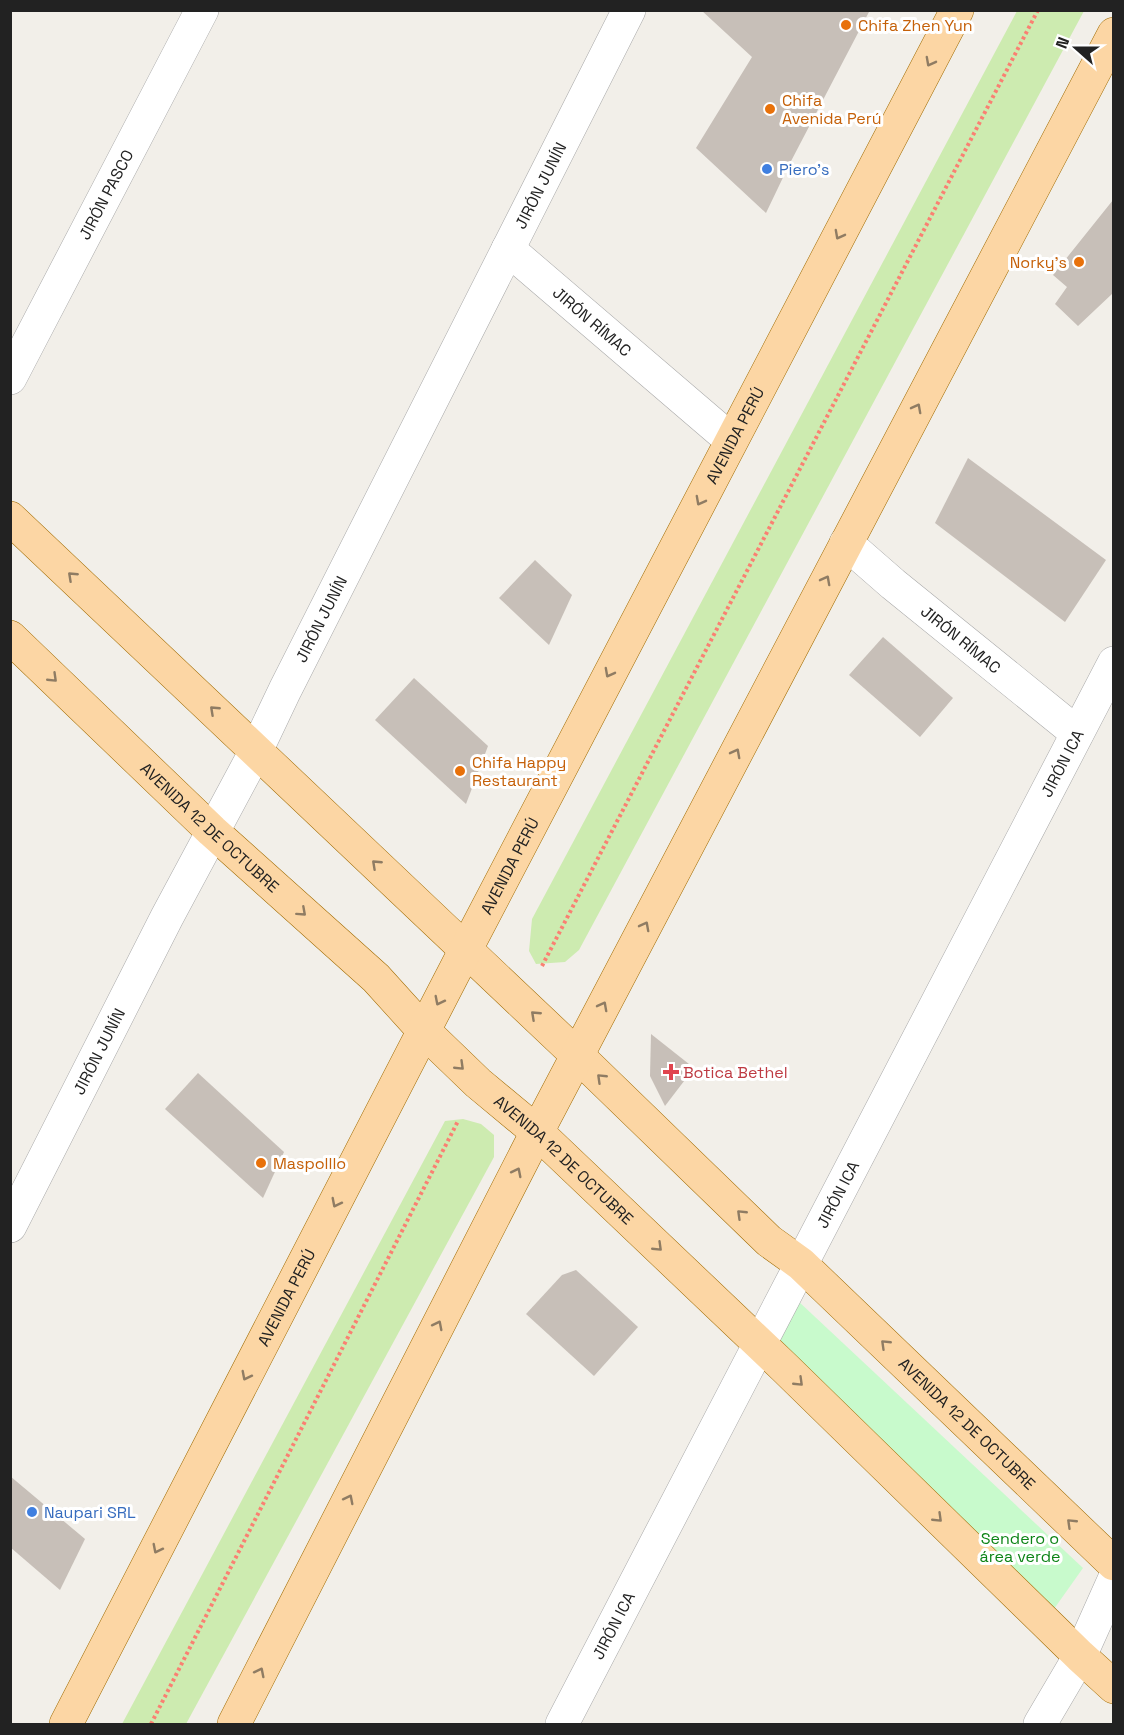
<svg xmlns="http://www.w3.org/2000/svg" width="1124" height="1735" font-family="'Space Grotesk',sans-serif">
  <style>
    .grass { fill: #cdebb0 }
    .park { fill: #c8facc }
    .building { fill: #c7bfb8 }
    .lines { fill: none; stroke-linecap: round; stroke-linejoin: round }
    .minor-casing { stroke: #a9a9a9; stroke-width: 34 }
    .major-casing { stroke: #a06b00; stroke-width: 34 }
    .path { stroke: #fa8072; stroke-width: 4; stroke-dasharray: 3 3; stroke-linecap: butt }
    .minor { stroke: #fff; stroke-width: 33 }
    .major { stroke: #fcd6a4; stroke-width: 33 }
    .oneway { stroke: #8f7c63 }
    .food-dot { fill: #e8710a; stroke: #fff; stroke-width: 2 }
    .shop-dot { fill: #3f7fe0; stroke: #fff; stroke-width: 2 }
    .health-dot { fill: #e0444e; stroke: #fff; stroke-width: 2 }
    .labels { text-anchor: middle; stroke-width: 6; stroke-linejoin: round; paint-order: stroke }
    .food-label { font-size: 16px; fill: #c56008; stroke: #fff; text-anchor: start }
    .shop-label { font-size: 16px; fill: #366cbe; stroke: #fff; text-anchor: start }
    .street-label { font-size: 16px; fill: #222; stroke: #fff }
    .health-label { font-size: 16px; fill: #be3a42; stroke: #fff; text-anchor: start }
    .park-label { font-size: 16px; fill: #0c8416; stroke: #fff }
  </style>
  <rect width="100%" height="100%" fill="#f2efe9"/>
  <!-- grass -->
  <g class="grass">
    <path d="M1017 11H1084L579 950 565 962 536 964 529 951 532 919Z"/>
    <path d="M463 1119 481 1124 494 1135V1157L186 1724H122L445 1121Z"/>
  </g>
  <!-- park -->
  <path class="park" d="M797 1300 1083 1568 1049 1616 772 1346Z"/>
  <!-- building -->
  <g class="building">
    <path d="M701 10H870L789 165 766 213 696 148 752 57Z"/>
    <path d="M1113 200V293L1078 326 1055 304 1067 287 1053 275Z"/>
    <path d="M968 458 1106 560 1065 622 935 523Z"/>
    <path d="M535 560 572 595 549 645 499 598Z"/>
    <path d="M883 637 953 698 920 737 849 675Z"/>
    <path d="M414 678 488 746 466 804 375 720Z"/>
    <path d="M651 1034 694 1068 665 1106 650 1076Z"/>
    <path d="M198 1073 284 1152 263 1198 165 1109Z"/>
    <path d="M576 1270 638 1327 594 1376 526 1314 562 1275Z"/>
    <path d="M10 1476 85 1539 60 1590 10 1547Z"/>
  </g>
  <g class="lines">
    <defs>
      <g id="minor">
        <path id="s1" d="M508 249 731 440"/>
        <path id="s2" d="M10 378 202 10"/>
        <path id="s3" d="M846 543 893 584 1077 733"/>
        <path id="s4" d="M10 1226 167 917 256 751 285 690 629 10"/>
        <path id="s5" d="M562 1724 1114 663"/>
        <path d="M1040 1724 1080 1656 1114 1580"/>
      </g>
      <g id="major">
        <path id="s6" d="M10 518 577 1055 769 1241 801 1264 1114 1564"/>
        <path id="s7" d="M10 637 212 831 376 978 424 1031 478 1083 537 1132 784 1367 1080 1656 1114 1687"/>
        <path id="s8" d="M66 1724 466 949 957 10"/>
        <path d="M234 1724 537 1132 1114 34"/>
      </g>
    </defs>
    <!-- minor casing -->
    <use href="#minor" class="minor-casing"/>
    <!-- major casing -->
    <use href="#major" class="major-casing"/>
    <!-- path -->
    <g class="path">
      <path d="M542 966 1038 10"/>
      <path d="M151 1724 458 1121"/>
    </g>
    <!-- minor -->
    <use href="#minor" class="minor"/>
    <!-- major -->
    <use href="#major" class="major"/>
  </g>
  <!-- one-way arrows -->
  <defs><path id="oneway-chevron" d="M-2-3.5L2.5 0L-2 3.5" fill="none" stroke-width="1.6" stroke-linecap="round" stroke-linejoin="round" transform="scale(1.5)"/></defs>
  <g class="oneway">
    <use href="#oneway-chevron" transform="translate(930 62) rotate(118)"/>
    <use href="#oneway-chevron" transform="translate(839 235) rotate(118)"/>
    <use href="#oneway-chevron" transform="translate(917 408) rotate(-62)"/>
    <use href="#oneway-chevron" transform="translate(700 501) rotate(118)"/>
    <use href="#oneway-chevron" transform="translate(72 576) rotate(-137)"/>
    <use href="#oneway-chevron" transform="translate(826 580) rotate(-62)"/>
    <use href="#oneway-chevron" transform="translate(609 673) rotate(118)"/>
    <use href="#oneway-chevron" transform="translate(53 678) rotate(44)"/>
    <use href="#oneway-chevron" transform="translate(214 710) rotate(-137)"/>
    <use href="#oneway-chevron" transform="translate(736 753) rotate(-62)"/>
    <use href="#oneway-chevron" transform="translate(376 864) rotate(-137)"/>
    <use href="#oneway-chevron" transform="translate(302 912) rotate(42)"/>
    <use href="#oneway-chevron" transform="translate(645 926) rotate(-62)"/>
    <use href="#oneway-chevron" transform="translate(439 1001) rotate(117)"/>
    <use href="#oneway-chevron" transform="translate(603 1006) rotate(-62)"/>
    <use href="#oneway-chevron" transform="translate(535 1015) rotate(-137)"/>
    <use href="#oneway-chevron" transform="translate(460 1066) rotate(44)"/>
    <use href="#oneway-chevron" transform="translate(601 1078) rotate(-136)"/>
    <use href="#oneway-chevron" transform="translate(517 1172) rotate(-63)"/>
    <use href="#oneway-chevron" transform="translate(336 1203) rotate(117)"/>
    <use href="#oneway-chevron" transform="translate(741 1214) rotate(-136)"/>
    <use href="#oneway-chevron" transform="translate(658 1247) rotate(44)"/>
    <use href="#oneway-chevron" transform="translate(438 1325) rotate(-63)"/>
    <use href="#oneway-chevron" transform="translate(885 1344) rotate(-136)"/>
    <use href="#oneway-chevron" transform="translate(246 1376) rotate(117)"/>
    <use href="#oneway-chevron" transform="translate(799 1382) rotate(44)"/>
    <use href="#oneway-chevron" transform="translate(349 1499) rotate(-63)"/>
    <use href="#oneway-chevron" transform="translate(938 1518) rotate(44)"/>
    <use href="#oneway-chevron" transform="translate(1071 1523) rotate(-136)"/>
    <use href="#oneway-chevron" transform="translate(157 1549) rotate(117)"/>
    <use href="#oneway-chevron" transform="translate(260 1672) rotate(-63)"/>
  </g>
  <!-- markers -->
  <g class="food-dot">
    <circle cx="846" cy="25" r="6"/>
    <circle cx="770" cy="109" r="6"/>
    <circle cx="1079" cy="262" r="6"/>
    <circle cx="460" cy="771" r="6"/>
    <circle cx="261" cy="1163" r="6"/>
  </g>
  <g class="shop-dot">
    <circle cx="767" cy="169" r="6"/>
    <circle cx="32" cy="1512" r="6"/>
  </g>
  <path class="health-dot" d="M668 1063h6v6h6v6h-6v6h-6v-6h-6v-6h6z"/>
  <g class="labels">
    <!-- food labels -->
    <g class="food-label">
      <text x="858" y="31">Chifa Zhen Yun</text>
      <text x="782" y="106">Chifa<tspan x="782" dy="18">Avenida Perú</tspan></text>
      <text x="1067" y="268" text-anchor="end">Norky's</text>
      <text x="472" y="768">Chifa Happy<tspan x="472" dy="18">Restaurant</tspan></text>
      <text x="273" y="1169">Maspolllo</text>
    </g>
    <!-- shop labels -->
    <g class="shop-label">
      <text x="779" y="175">Piero's</text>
      <text x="44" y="1518">Naupari SRL</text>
    </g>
    <!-- street labels -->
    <g class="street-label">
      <text dy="6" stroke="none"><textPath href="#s4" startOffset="1168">JIRÓN JUNÍN</textPath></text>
      <text dy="6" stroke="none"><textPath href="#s2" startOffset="207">JIRÓN PASCO</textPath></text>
      <text dy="6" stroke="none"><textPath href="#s1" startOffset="111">JIRÓN RÍMAC</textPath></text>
      <text dy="6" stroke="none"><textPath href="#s8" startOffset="1452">AVENIDA PERÚ</textPath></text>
      <text dy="6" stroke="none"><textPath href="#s4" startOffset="682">JIRÓN JUNÍN</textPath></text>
      <text dy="6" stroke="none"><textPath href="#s3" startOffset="150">JIRÓN RÍMAC</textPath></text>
      <text dy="6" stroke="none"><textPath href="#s5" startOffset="1083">JIRÓN ICA</textPath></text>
      <text dy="6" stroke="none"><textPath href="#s7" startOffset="276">AVENIDA 12 DE OCTUBRE</textPath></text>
      <text dy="6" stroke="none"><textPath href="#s8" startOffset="966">AVENIDA PERÚ</textPath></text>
      <text dy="6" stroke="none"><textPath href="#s4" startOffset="196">JIRÓN JUNÍN</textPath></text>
      <text dy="6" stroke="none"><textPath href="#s7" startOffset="762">AVENIDA 12 DE OCTUBRE</textPath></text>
      <text dy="6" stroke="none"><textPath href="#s5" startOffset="597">JIRÓN ICA</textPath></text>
      <text dy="6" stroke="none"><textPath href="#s8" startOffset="480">AVENIDA PERÚ</textPath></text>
      <text dy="6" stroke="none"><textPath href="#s6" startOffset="1318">AVENIDA 12 DE OCTUBRE</textPath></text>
      <text dy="6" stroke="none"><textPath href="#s5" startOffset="111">JIRÓN ICA</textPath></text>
    </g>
    <!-- health labels -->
    <g class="health-label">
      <text x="683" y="1078">Botica Bethel</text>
    </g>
    <!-- park labels -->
    <g class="park-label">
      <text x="1020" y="1544">Sendero o<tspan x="1020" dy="18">área verde</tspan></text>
    </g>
  </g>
  <!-- border -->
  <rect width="1124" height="1735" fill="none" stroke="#222222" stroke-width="24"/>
  <!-- north arrow -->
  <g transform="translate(1076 48) rotate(291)" stroke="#ffffff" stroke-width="4.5" paint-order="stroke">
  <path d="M0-4.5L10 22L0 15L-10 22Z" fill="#222222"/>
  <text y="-9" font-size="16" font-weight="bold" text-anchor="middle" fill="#222222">N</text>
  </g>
</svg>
